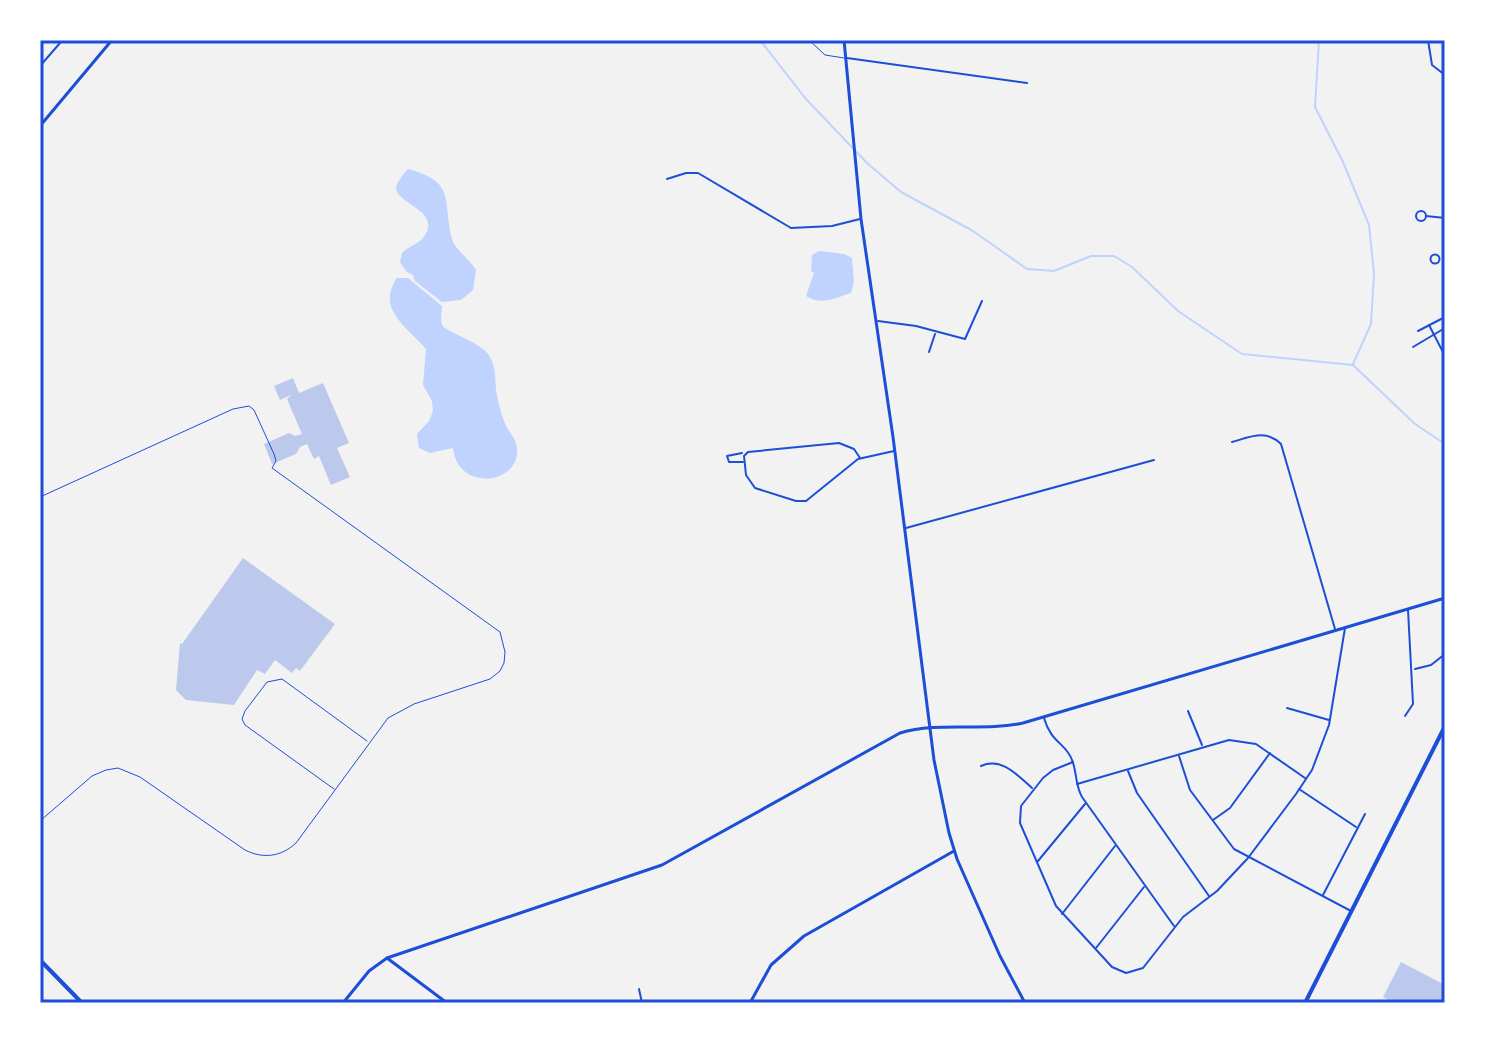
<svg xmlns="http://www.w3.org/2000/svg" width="1485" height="1043" font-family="'Crimson Pro',serif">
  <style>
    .water { fill: #bfd3fe }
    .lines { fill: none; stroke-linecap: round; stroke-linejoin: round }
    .stream { stroke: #bfd3fe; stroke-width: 2 }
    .building { fill: #bdc9ec }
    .service { stroke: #1d4ed8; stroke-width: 1 }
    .minor { stroke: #1d4ed8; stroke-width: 2 }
    .tertiary { stroke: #1d4ed8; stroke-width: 3 }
    .secondary { stroke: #1d4ed8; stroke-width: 3 }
    .primary { stroke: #1d4ed8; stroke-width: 4 }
    .neatline { fill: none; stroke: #1d4ed8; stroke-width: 3 }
  </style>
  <rect width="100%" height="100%" fill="#f2f2f2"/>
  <!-- water -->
  <g class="water">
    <path d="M408 169C457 182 442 200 452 239 455 250 470 259 476 270L473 290 461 300 442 302 415 281 413 275 407 272 400 262 402 253C409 246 418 244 423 238 444 211 396 204 396 188 397 181 404 174 408 169Z"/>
    <path d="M819 251 844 254 852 258 854 282 851 293C835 298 822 306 806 296L814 273 811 271 812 255Z"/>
    <path d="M396 278H408L442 306C442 311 440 320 442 325 444 331 478 341 488 354 496 365 495 377 496 389 497 399 502 417 506 426 510 434 516 438 517 448 521 484 458 493 453 448L430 453 419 448 417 434 429 421 433 411 432 401 423 385 426 349C413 333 383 314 391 290 392 286 395 282 396 278Z"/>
  </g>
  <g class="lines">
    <!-- stream -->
    <g class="stream">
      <path d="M760 40 806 99 867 163 901 192 973 231 1027 269 1054 271 1091 256H1114L1132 267 1178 311 1242 354 1353 365 1415 424 1445 444"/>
      <path d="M1319 40 1315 107 1343 162 1369 225 1374 274 1371 324 1353 364"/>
    </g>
  </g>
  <!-- building -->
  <g class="building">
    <path d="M293 378 299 393 323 383 349 443 337 448 350 477 331 485 319 456 314 459 307 444 300 447 296 454 272 464 264 444 289 433 295 436 302 434 287 399 291 395 280 400 274 386Z"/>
    <path d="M243 558 335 624 300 671 296 668 292 673 275 660 265 674 257 670 234 705 186 700 176 690 180 643 182 644Z"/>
    <path d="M1401 962 1445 985V1003H1394L1383 997Z"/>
  </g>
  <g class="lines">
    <!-- service -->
    <g class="service">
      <path d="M809 40 825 55 844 58"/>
      <path d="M40 497 233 409 249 406 254 410 274 454 276 461 272 468 500 632 505 652 504 663 500 671 490 679 414 704 388 718 296 843C281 857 263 859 245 850L140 777 118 768 106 770 92 776 40 821"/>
      <path d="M334 789 245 725 242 719 245 711 267 682 282 679 367 741"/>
    </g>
    <!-- minor -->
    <g class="minor">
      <path d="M1428 40 1432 65 1445 75"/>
      <path d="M847 58 1027 83"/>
      <path d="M40 66 60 43"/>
      <path d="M667 179 686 173H698L791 228 832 226 860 219"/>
      <circle cx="1421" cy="216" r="5"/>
      <path d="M1426 216 1445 218"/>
      <circle cx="1435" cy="259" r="4.5"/>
      <path d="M878 321 916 326 965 339 982 301"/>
      <path d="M1429 325 1445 356"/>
      <path d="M1418 331 1445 317"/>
      <path d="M1413 347 1445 328"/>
      <path d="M929 352 935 334"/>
      <path d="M1232 442C1250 437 1266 429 1281 444L1335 629"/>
      <path d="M742 453 727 456 729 462H743"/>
      <path d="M860 458 854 449 839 443 748 452 744 456 746 475 755 488 796 501H806L858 459 894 451"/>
      <path d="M906 528 1154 460"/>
      <path d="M1415 669 1431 665 1445 654"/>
      <path d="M1287 708 1329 720"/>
      <path d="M1188 711 1202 745"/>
      <path d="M1405 716 1413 704 1408 610"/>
      <path d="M1044 718C1051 743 1066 743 1072 760 1077 772 1075 785 1082 797L1174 926"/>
      <path d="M1179 756 1190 790 1234 849 1351 911"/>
      <path d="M1073 762 1053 770 1043 778 1021 806 1020 823 1056 906 1112 967 1126 973 1143 968 1183 917 1217 891 1248 858 1296 794 1312 770 1329 725 1345 628"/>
      <path d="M981 766C1002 757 1017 775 1032 788"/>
      <path d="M1128 771 1137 793 1209 896"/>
      <path d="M1077 784 1229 740 1256 744 1305 778"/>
      <path d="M1299 789 1356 827"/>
      <path d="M1213 820 1230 808 1270 753"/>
      <path d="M1038 861 1085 804"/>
      <path d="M1323 895 1365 814"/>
      <path d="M1062 914 1115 846"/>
      <path d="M1096 948 1144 887"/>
      <path d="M639 989 642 1003"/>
    </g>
    <!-- tertiary -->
    <g class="tertiary">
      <path d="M387 958 447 1003"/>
      <path d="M343 1003 369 971 387 958 662 865 900 733C939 721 983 732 1023 723L1445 598"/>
    </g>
    <!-- secondary -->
    <g class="secondary">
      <path d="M844 40 861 219 893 437 934 760 949 833 957 859 1000 956 1025 1003"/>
      <path d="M40 126 112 40"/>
      <path d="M750 1003 771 965 804 936 954 851"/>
    </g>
    <!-- primary -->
    <g class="primary">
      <path d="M40 960 82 1003"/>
      <path d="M1305 1003 1445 726"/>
    </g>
  </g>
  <!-- border -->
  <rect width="1485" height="1043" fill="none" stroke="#ffffff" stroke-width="84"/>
  <rect x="42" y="42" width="1401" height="959" class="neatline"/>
</svg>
